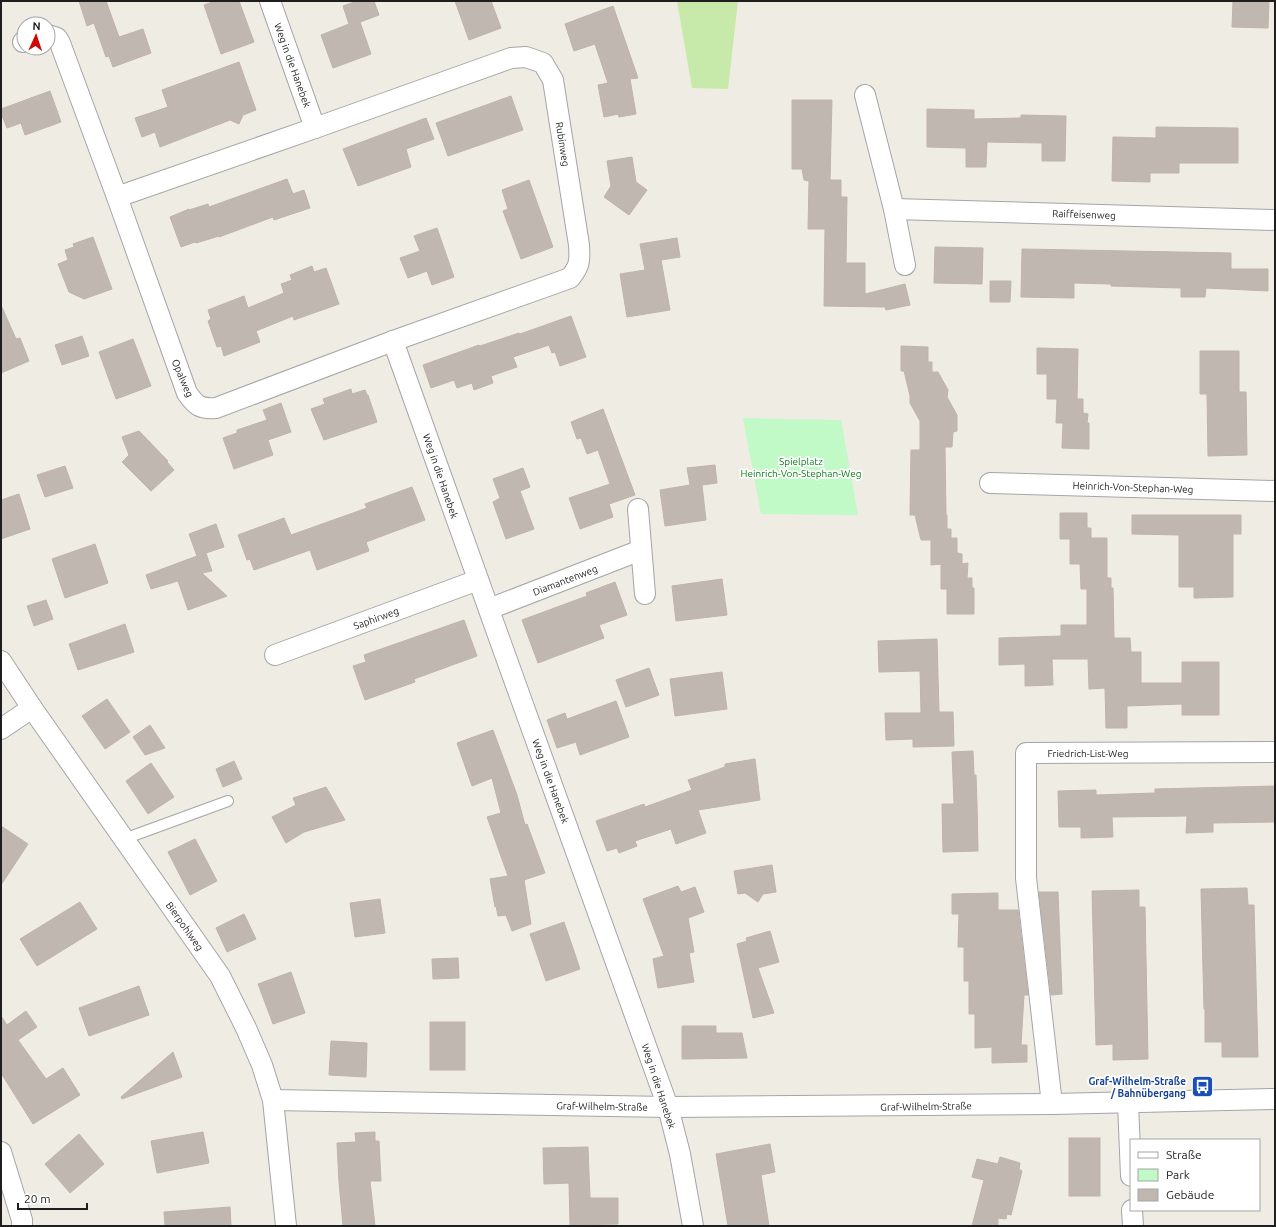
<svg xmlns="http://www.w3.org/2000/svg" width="1276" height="1227" font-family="Ubuntu,sans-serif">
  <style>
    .grass { fill: #c7e9aa }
    .park { fill: #c1f9c7 }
    .building { fill: #c0b8b0; stroke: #c1b3a6 }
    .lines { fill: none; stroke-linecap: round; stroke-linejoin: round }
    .lane-casing { stroke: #a5a5a5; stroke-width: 12 }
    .street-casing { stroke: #a5a5a5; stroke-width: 22 }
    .lane { stroke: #fff; stroke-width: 10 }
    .street { stroke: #fff; stroke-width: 20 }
    .labels { text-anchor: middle; stroke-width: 3.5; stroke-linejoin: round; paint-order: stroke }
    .street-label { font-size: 10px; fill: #1e1e1e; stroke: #fff }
    .park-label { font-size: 10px; fill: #0c7d19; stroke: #fff }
    .transit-label { font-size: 10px; font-weight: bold; fill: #164399; stroke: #fff; text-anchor: end }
  </style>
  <rect width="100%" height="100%" fill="#efece4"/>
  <!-- grass -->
  <path class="grass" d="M677 1H738L728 89 692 88Z"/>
  <!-- park -->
  <path class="park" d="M743 418 841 420 858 515 761 514Z"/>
  <!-- building -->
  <g class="building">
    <path d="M79 1H106L119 37 143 29 151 53 113 67 109 56 106 57 94 23 87 26Z"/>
    <path d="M215 1H239L254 42 221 54 204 5Z"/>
    <path d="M357 1H374L379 15 360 22 371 54 333 68 321 35 349 24 343 6Z"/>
    <path d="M455 1H491L501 28 469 40Z"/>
    <path d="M1233 1H1269L1268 28 1232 27Z"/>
    <path d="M613 6 638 78 630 79 636 114 619 117 618 114 604 117 598 85 608 83 595 44 574 51 565 24Z"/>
    <path d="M239 62 256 110 243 115 239 124 230 120 160 147 155 132 142 137 135 118 168 107 162 90Z"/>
    <path d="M50 91 61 122 25 135 21 123 7 128 1 113V109Z"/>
    <path d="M511 96 523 130 448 156 436 123Z"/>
    <path d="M792 100H832L830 180H841V197H847L846 263H865V294L905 284 910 305 886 310 885 307 824 306 825 229H808L809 181 804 180 802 169H792Z"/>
    <path d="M927 109 974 110V119L1021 118V115L1066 116 1065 161H1042V143L987 142 986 167H966V148L927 147Z"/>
    <path d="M426 118 434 139 406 149 411 167 358 186 343 149Z"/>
    <path d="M1156 127 1238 128V163H1179V173H1150V182L1112 181 1113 137 1156 138Z"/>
    <path d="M632 157 636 182 647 190 629 215 604 197 611 186 607 161Z"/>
    <path d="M287 179 293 194 304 190 310 208 274 220 273 217 219 237V236L196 243 195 242 181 247 170 217 189 209V210L208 204 209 207Z"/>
    <path d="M529 180 553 247 521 259 503 211 508 209 502 190Z"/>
    <path d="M437 228 454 277 432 285 427 271 408 278 400 258 420 251 414 236Z"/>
    <path d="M93 237 112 289 84 299 69 292 58 264 68 260 65 250 74 247 73 244Z"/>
    <path d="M677 238 680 257 661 260 670 310 627 317 620 274 645 270 640 244Z"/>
    <path d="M935 247 983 248 982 284 934 283Z"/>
    <path d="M1022 249 1231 253V269H1268V291L1206 288 1205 297H1181V288L1111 286V284L1074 283V298L1021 297Z"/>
    <path d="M312 266 314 272 326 268 339 304 294 320 293 316 256 331 260 342 224 356 221 346 217 347 208 321 211 319 208 310 244 296 248 308 284 293 281 284 292 280 290 275Z"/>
    <path d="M990 281H1011L1010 302H990Z"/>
    <path d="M1 305 16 339 20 338 29 361 1 373Z"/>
    <path d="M571 316 586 357 560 366 555 352 552 353 549 345 513 357 517 367 491 376 493 383 474 390 472 383 457 388 454 380 431 388 423 365 479 345 480 346 519 333 520 334Z"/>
    <path d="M82 336 89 356 62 365 55 345Z"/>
    <path d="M133 339 151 386 116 399 99 352Z"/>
    <path d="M901 346 928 347V362H932V372H938L948 390 947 397 957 415V431L953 432 952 447H945L946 515H947V529H951V538H957V553L962 554V564L968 563 967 578H972V588H974V614H947V589H941V564L931 565V540H921L915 515H910L911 450H920V421L910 403V396L904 371H901Z"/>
    <path d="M1037 348 1078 349 1077 399H1083V413L1088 414 1087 423H1089V449L1062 448 1063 423H1056L1057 399H1047V374H1037Z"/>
    <path d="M1200 351H1239V392H1246L1247 455 1208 456 1207 394H1200Z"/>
    <path d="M351 389 352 394 365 390 367 395H368L377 422 324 440 311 409 325 404 323 399Z"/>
    <path d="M281 403 291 432 268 440 273 455 234 469 223 438 237 433V430L267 420 263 410Z"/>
    <path d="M603 409 635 495 609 504 613 517 580 529 569 498 610 484 598 450 587 454 581 438 577 439 571 422Z"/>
    <path d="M139 431 168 461 167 462 174 470 151 491 122 462 129 455 122 437Z"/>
    <path d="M715 465 717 483 702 485 706 520 665 526 660 490 690 485 687 468Z"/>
    <path d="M65 466 73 488 45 497 37 475Z"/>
    <path d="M523 468 530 487 520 491 534 529 506 539 493 502 500 498 493 479Z"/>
    <path d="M412 487 425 520 366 542 369 551 317 570 310 550 254 570 250 559 247 560 238 535 284 518 291 535 367 508 365 504Z"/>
    <path d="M19 494 30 529 1 539V500Z"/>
    <path d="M1060 513H1087V528H1091V538H1107V578H1111V588H1113L1114 638H1130L1131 652H1141V683H1182V662H1219V715H1182V704L1127 706V728H1106L1105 688 1089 689 1088 659H1052L1053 685 1025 686V664L999 665V638L1061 636V625H1087V589H1081L1080 564H1070V539H1060Z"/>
    <path d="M1132 515H1241V534H1233V597L1194 598V587H1179V535L1132 534Z"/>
    <path d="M216 524 224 547 206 553 212 571 202 573 227 596 188 610 178 581 151 589 146 575 197 556 189 534Z"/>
    <path d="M95 544 108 583 65 598 52 559Z"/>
    <path d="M722 579 727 615 676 621 672 586Z"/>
    <path d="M615 582 627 615 599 625 604 638 538 663 522 620 587 596 586 593Z"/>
    <path d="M46 600 53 619 34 626 27 606Z"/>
    <path d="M464 620 477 656 414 679 415 682 365 700 353 666 366 662 364 655Z"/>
    <path d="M125 624 134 652 78 670 69 644Z"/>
    <path d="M937 639 939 712H953L954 746 913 747V739L886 740 885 713H921L920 671 879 672 878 641Z"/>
    <path d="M649 668 659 695 626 707 616 680Z"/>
    <path d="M722 672 727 709 675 716 670 679Z"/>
    <path d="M107 699 130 732 105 749 82 716Z"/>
    <path d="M616 701 629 737 580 755 576 742 557 748 547 720 565 713 567 719Z"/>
    <path d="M150 725 165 748 145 755 133 737Z"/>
    <path d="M493 730 517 795 525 825 527 824 545 873 524 880 531 924 512 931 506 915 498 916 496 906 495 907 490 879 508 876 487 817 501 813 492 778 472 786 457 743Z"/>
    <path d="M973 751 974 775H976L977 804 978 851 943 852 942 804H954L952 752Z"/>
    <path d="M755 759 760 800 698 810 706 833 676 844 671 829 635 841 637 846 619 853 617 848 607 851 596 821 644 804 645 807 692 790 688 780 725 767V764Z"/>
    <path d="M234 761 242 779 223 787 216 769Z"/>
    <path d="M151 763 174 797 148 814 126 781Z"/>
    <path d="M1275 786V822L1213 823V832L1186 833 1187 816 1112 817 1113 837 1081 838V827H1059L1058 791 1096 790V795L1155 793V789Z"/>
    <path d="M326 787 345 820 304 832 286 843 272 817 296 805 293 798Z"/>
    <path d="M1 826 28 844 1 885Z"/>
    <path d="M195 839 217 881 190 895 168 852Z"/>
    <path d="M772 865 776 892 763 894 758 902 745 893 738 894 734 871Z"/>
    <path d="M678 886 681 892 695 887 704 912 688 918 694 952 689 953 694 982 658 988 653 959 664 956 643 899Z"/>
    <path d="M1247 888 1248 905H1254L1258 1057H1222V1042H1205V1009H1204L1201 889Z"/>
    <path d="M1139 890V907H1145L1148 1059 1113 1060V1044L1096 1045 1092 891Z"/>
    <path d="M1039 892H1058L1062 994 1051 995Z"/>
    <path d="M998 893V910H1018L1028 995H1024L1021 1045H1027V1062L992 1063V1047L975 1048V1014H969V981H964V947H958L959 914H952V894Z"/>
    <path d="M380 899 385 933 355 937 350 903Z"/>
    <path d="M80 902 97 929 37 966 20 939Z"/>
    <path d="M244 914 256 939 227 952 216 928Z"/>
    <path d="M564 922 580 969 546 981 530 934Z"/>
    <path d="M770 931 779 962 758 968 774 1013 753 1018 737 944 747 941 746 938Z"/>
    <path d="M458 958 459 978 433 979 432 959Z"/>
    <path d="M291 972 305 1013 273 1024 258 984Z"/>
    <path d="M139 986 149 1015 89 1036 79 1008Z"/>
    <path d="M26 1011 37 1027 18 1040 46 1079 63 1068 80 1095 33 1124 1 1073V1016L7 1025Z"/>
    <rect x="430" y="1022" width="35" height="48"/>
    <path d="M682 1026H716V1033H742L747 1058 682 1059Z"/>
    <path d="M331 1041 367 1043 366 1077 329 1075Z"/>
    <path d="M173 1052 182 1077 122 1099 121 1097Z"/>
    <path d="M203 1132 209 1163 157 1173 151 1141Z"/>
    <path d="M375 1132V1141H379L381 1181H370L375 1226H343L339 1182 337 1143 356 1142 355 1133Z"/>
    <path d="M79 1134 104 1164 70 1193 45 1164Z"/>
    <rect x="1069" y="1138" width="31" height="58"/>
    <path d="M770 1144 775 1172 761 1175 769 1226H728L716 1154Z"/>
    <path d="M588 1147 590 1198H618V1224L570 1225 569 1183 544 1184 543 1148Z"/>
    <path d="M1000 1157 1020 1163 1019 1169 1022 1171 1011 1215 1007 1214 1006 1219 998 1218V1226H972L984 1180 972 1177 977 1159 998 1164Z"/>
    <path d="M230 1207 231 1226H165L164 1212Z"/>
  </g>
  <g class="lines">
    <defs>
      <path id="lane" d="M124 839 228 801"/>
      <g id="street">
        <path d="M270 1 315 128"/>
        <path d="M48 35 57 38 60 43 117 197 187 393C196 406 200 409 216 408L393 341 570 278C580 266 580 261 579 245L553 80 543 63 526 57 511 58 315 128 117 197"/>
        <path d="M23 42 24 41"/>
        <path d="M865 95 894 209 1275 220"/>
        <path d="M894 209 905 265"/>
        <path d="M393 341C483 597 577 851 668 1107L680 1154 693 1226"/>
        <path d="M990 483 1275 491"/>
        <path d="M638 509 645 594"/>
        <path d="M489 609 641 550"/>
        <path d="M275 655 478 580"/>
        <path d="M1 661 32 708 220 976 246 1028 262 1065 273 1100 286 1226"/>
        <path d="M1 729 32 708"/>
        <path d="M273 1100 668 1107 1052 1104 1275 1099"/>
        <path d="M1128 1103 1131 1176"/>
        <path d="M1052 1104 1026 878V753L1275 752"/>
        <path d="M1 1152 22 1220V1226"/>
        <path d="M1132 1210 1133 1226"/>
      </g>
    </defs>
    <!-- lane casing -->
    <use href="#lane" class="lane-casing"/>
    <!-- street casing -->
    <use href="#street" class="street-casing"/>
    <!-- lane -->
    <use href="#lane" class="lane"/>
    <!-- street -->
    <use href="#street" class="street"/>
  </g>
  <!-- icons -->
  <defs>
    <symbol id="bus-square" viewBox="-11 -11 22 22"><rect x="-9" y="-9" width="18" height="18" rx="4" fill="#1a4fb4" stroke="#fff"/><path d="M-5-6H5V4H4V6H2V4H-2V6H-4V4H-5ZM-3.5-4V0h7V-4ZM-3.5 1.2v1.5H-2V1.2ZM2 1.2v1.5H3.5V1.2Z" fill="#fff"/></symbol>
  </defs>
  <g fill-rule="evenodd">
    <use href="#bus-square" x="1190" y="1074" width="25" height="25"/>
  </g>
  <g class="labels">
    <!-- street labels -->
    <g class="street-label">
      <text transform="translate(293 65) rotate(70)" y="4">Weg in die Hanebek</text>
      <text transform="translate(563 144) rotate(81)" y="4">Rubinweg</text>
      <text transform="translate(1084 214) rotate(2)" y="4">Raiffeisenweg</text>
      <text transform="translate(183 378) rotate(67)" y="4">Opalweg</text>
      <text transform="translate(441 476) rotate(71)" y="4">Weg in die Hanebek</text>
      <text transform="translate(1133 487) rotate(2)" y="4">Heinrich-Von-Stephan-Weg</text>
      <text transform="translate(565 580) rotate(-21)" y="4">Diamantenweg</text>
      <text transform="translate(376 618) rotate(-20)" y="4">Saphirweg</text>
      <text x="1088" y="757">Friedrich-List-Weg</text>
      <text transform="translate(551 781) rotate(70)" y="4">Weg in die Hanebek</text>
      <text transform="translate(185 926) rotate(55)" y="4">Bierpohlweg</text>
      <text transform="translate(659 1086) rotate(72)" y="4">Weg in die Hanebek</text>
      <text transform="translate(602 1106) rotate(1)" y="4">Graf-Wilhelm-Straße</text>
      <text transform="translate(926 1106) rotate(-1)" y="4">Graf-Wilhelm-Straße</text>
    </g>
    <!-- park labels -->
    <g class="park-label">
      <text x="801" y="465">Spielplatz<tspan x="801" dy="12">Heinrich-Von-Stephan-Weg</tspan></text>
    </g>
    <!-- transit labels -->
    <g class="transit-label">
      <text x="1186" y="1085">Graf-Wilhelm-Straße<tspan x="1186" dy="12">/ Bahnübergang</tspan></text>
    </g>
  </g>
  <!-- border -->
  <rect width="1276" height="1227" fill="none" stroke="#1e1e1e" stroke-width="4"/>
  <!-- legend -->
  <rect x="1130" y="1139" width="130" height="72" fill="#ffffff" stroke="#a5a5a5"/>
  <rect x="1138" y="1152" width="20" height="6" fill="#ffffff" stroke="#a5a5a5"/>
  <text x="1166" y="1159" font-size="12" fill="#1e1e1e">Straße</text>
  <rect x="1138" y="1169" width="20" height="12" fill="#c1f9c7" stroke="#a5a5a5"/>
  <text x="1166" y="1179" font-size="12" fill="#1e1e1e">Park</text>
  <rect x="1138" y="1189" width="20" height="12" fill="#c0b8b0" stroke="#a5a5a5"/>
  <text x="1166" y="1199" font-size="12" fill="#1e1e1e">Gebäude</text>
  <!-- north arrow -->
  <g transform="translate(36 36) rotate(3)"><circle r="19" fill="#ffffff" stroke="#a5a5a5"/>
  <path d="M0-3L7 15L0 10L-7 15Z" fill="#cc0800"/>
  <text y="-6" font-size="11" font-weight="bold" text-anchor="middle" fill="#1e1e1e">N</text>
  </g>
  <!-- scale -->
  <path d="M18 1203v6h69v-6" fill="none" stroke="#1e1e1e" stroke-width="2"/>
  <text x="24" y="1203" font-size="12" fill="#1e1e1e" stroke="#ffffff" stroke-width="3" paint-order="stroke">20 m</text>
</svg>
